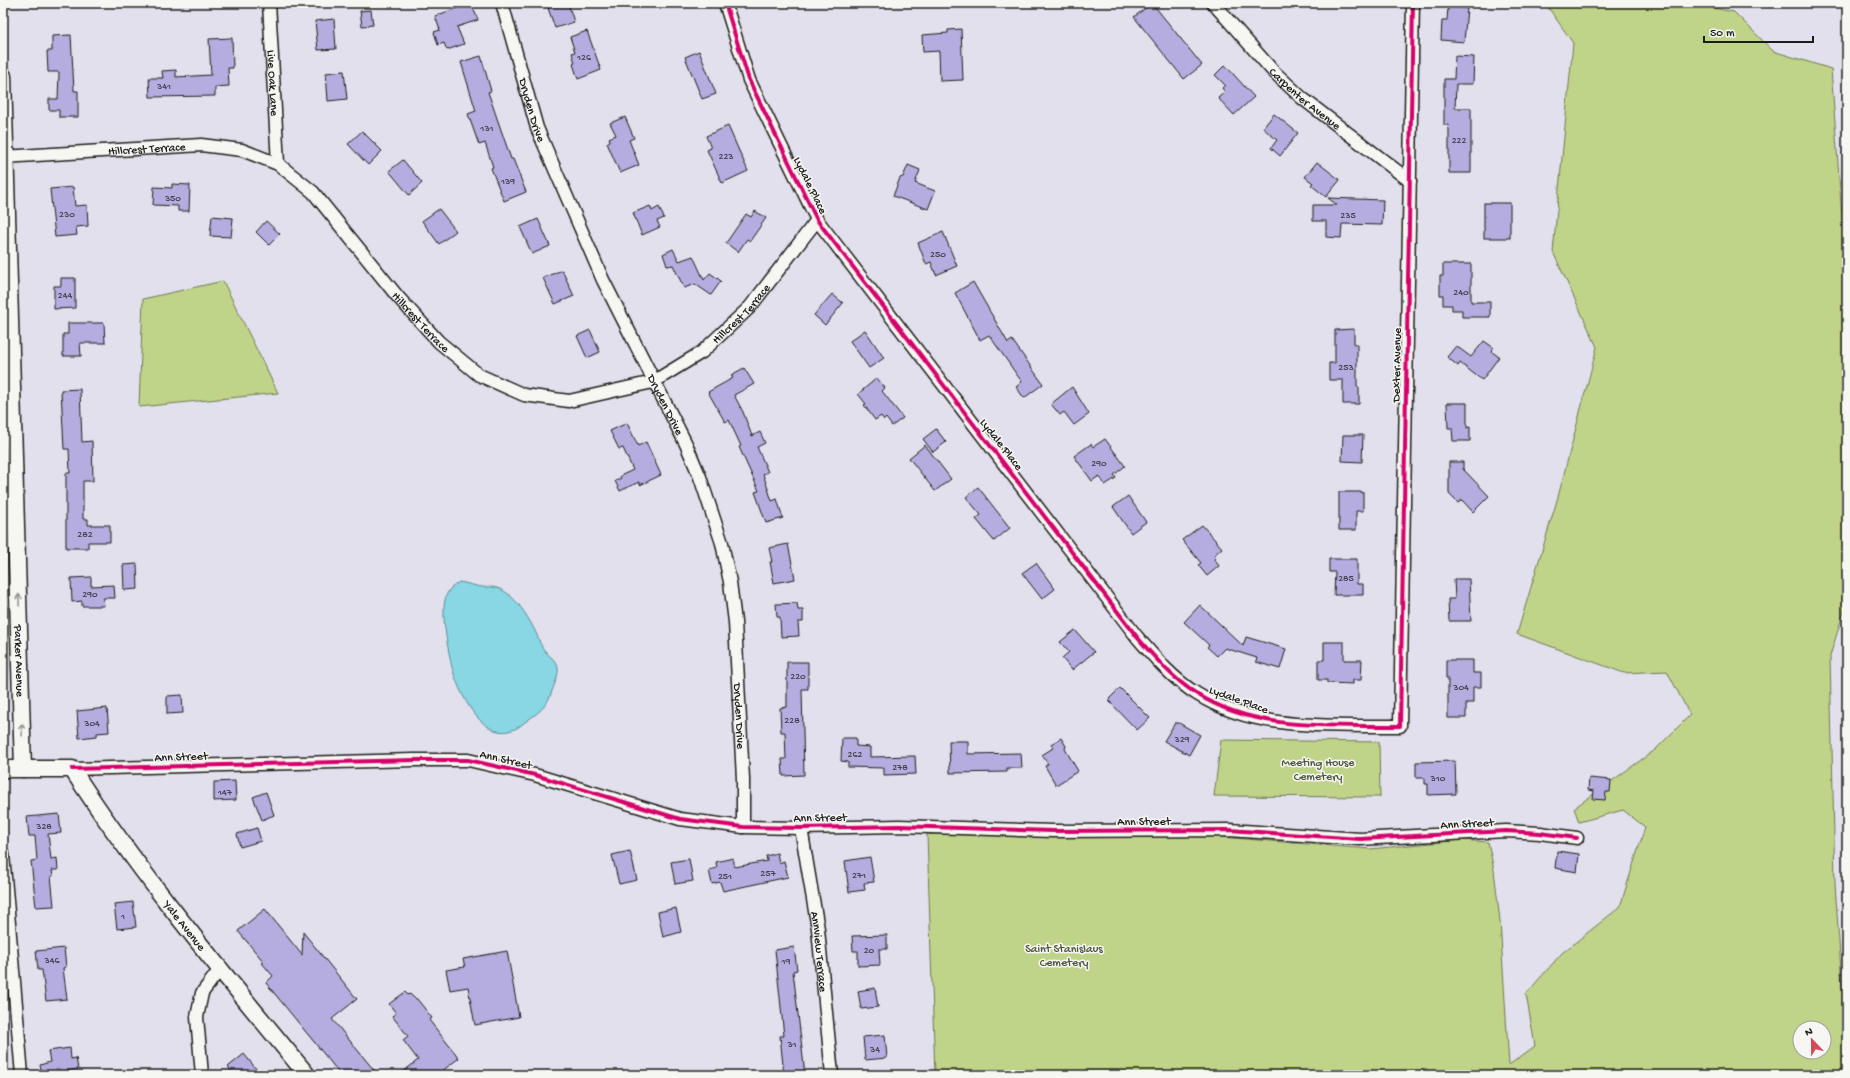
<svg xmlns="http://www.w3.org/2000/svg" width="1850" height="1078" font-family="'Gochi Hand',sans-serif">
  <style>
    .green { fill: #c0d489; stroke: #6e7852; fill-rule: evenodd }
    .water { fill: #87d7e4; stroke: #5c8c94 }
    .building { fill: #b5addf; stroke: #1c1c1c }
    .lines { fill: none; stroke-linecap: round; stroke-linejoin: round }
    .street-casing { stroke: #1c1c1c; stroke-width: 15 }
    .secondary-casing { stroke: #1c1c1c; stroke-width: 19 }
    .street { stroke: #f6f6f2; stroke-width: 12 }
    .secondary { stroke: #f6f6f2; stroke-width: 16 }
    .cycleway-casing { stroke: #f6f6f2; stroke-width: 6 }
    .cycleway { stroke: #d6006c; stroke-width: 4 }
    .oneway { stroke: #949492 }
    .labels { text-anchor: middle; stroke-width: 3; stroke-linejoin: round; paint-order: stroke }
    .number-label { font-size: 10px; fill: #42404d }
    .street-label { font-size: 12px; fill: #1c1c1c; stroke: #f6f6f2 }
    .park-label { font-size: 12px; fill: #4d533d; stroke: #f6f6f2 }
  </style>
  <rect width="100%" height="100%" fill="#e2e0ec"/>
  <filter id="ink" filterUnits="userSpaceOnUse"><feTurbulence type="fractalNoise" baseFrequency=".025" numOctaves="2"/><feDisplacementMap in="SourceGraphic" scale="8" xChannelSelector="R" yChannelSelector="G"/><feConvolveMatrix kernelMatrix="1 2 1 2 8 2 1 2 1" color-interpolation-filters="sRGB"/></filter>
  <g filter="url(#ink)">
    <!-- green -->
    <g class="green">
      <path d="M1545 3H1687L1734 12 1773 51 1831 69 1847 285V601L1830 656 1835 884 1847 1057 1845 1075H935L927 834 1208 836 1370 849 1462 840 1488 842 1494 870 1500 921 1509 1065 1535 1046 1526 994 1562 953 1620 907 1645 827 1623 810 1579 822 1574 808 1655 750 1690 715 1667 671 1624 673 1517 634 1558 497 1597 347 1553 252 1573 43ZM1800 1028H1824V1052H1800Z"/>
      <path d="M223 281 278 393 139 407 143 299Z"/>
      <path d="M1221 740 1379 742 1380 797 1214 796Z"/>
    </g>
    <!-- water -->
    <path class="water" d="M459 582C467 583 474 586 482 587 487 588 492 586 497 588 515 593 530 620 537 635 539 640 541 647 545 651 549 656 557 661 558 668 559 675 554 685 552 691 547 707 538 713 525 722 521 725 517 729 512 730 479 742 454 683 450 658 447 642 439 606 448 592 450 588 455 585 459 582Z"/>
    <!-- building -->
    <g class="building">
      <path d="M471 3 478 20 457 27 464 44 447 50 444 43 438 45 434 32 440 30 435 16Z"/>
      <path d="M549 3H568L574 22 555 28 548 8H550Z"/>
      <path d="M1152 3 1202 65 1184 79 1134 17Z"/>
      <path d="M1448 7 1467 8 1464 42 1441 40 1442 20H1447Z"/>
      <path d="M371 10 373 25 362 26 360 11Z"/>
      <path d="M334 19 336 49 318 50 315 21Z"/>
      <path d="M961 29 963 80 940 81 939 51 923 52 922 35 948 33V30Z"/>
      <path d="M587 31 601 70 578 79 573 64 575 63 572 53 575 52 570 37Z"/>
      <path d="M71 35 74 91H78V117H59V110H49V99H58L59 72H48L47 51H52V36Z"/>
      <path d="M232 38 233 68H228L229 86 215 87V96L150 97 149 78H163L162 71 176 70V77L211 75 209 39Z"/>
      <path d="M699 51 716 94 702 99 685 57Z"/>
      <path d="M481 56 491 91 488 92 511 159H513L526 192 504 201 491 168 493 167 485 143 479 145 468 114 476 111 461 62Z"/>
      <path d="M1455 56 1474 57 1473 84H1456L1455 108H1471V173H1449V130L1448 125H1444V79H1454Z"/>
      <path d="M1225 65 1254 97 1234 115 1218 98 1225 92 1222 88 1225 85 1215 75Z"/>
      <path d="M344 71 347 99 328 101 326 73Z"/>
      <path d="M1274 114 1298 133 1280 156 1271 148 1277 140 1263 128Z"/>
      <path d="M625 117 634 138 629 140 639 165 620 173 607 143 610 141 609 138 616 135 610 123Z"/>
      <path d="M728 126 748 171 722 183 707 150 711 148 706 136Z"/>
      <path d="M362 131 382 151 368 165 348 144Z"/>
      <path d="M403 160 422 183 409 195 389 171Z"/>
      <path d="M1317 162 1340 180 1326 197 1311 185 1313 183 1305 177Z"/>
      <path d="M908 165 920 170 915 183 935 191 928 209 893 196 900 178 903 177Z"/>
      <path d="M172 184 190 185 189 211H178V206L153 205 154 187 172 188Z"/>
      <path d="M73 187 75 206 87 205 88 226 76 227 77 235 55 237 50 189Z"/>
      <path d="M1328 198 1383 200 1382 225 1342 224 1341 238 1326 237V221H1313V205H1337Z"/>
      <rect x="1484" y="203" width="26" height="35"/>
      <path d="M650 206 652 211 659 207 664 218 657 221 660 227 642 235 633 213Z"/>
      <path d="M439 209 456 231 439 244 422 221Z"/>
      <path d="M755 211 766 218 750 241 747 239 738 252 726 243 746 214 751 217Z"/>
      <path d="M212 216 233 218 231 237 210 236Z"/>
      <path d="M538 219 550 246 532 254 520 227Z"/>
      <path d="M266 221 280 234 269 245 256 232Z"/>
      <path d="M943 232 957 266 936 275 931 262 926 264 918 243Z"/>
      <path d="M673 249 679 261 693 256 704 280 710 273 721 281 711 295 695 284 684 288 673 265 667 266 663 254Z"/>
      <path d="M1443 264H1471V302H1490V317H1462V310H1452V305H1443V295H1440V276H1443Z"/>
      <path d="M562 270 574 296 555 304 543 278Z"/>
      <path d="M61 278H75V308L54 309V286H61Z"/>
      <path d="M973 282 1008 343 1012 340 1043 384 1024 398 1016 387 1022 382 989 335 980 340 955 293Z"/>
      <path d="M832 294 843 303 825 325 814 315Z"/>
      <path d="M68 323H104L105 343H80L81 356H63V334H68Z"/>
      <path d="M1354 329V344H1357V387H1359V404H1343V380H1329V363H1335V330Z"/>
      <path d="M590 330 600 352 587 358 577 336Z"/>
      <path d="M865 330 884 358 869 368 850 341Z"/>
      <path d="M1484 341 1494 348 1491 351 1499 357 1482 380 1460 363 1458 366 1447 357 1456 346 1471 357Z"/>
      <path d="M744 368 754 384 734 395 743 412 752 436 760 432 765 443 757 447 768 472 763 474 772 501 777 499 783 518 766 523 755 492 759 491 739 447 741 446 729 420 725 422 708 392 733 378 731 375Z"/>
      <path d="M877 378 885 388 882 391 903 418 892 426 886 418 884 420 881 416 875 420 864 405 866 404 858 394Z"/>
      <path d="M1072 387 1089 414 1074 425 1064 412 1060 415 1051 404Z"/>
      <path d="M80 389 82 442 92 441 93 481H83V519H88V525H110V542H88V548H66V473H70L69 449H64L61 390Z"/>
      <path d="M1447 403H1467V428L1470 427V441H1453L1452 428H1448Z"/>
      <path d="M627 423 638 446 646 442 661 475 640 485 639 482 620 491 615 481 621 478 620 476 633 470 623 448 619 449 610 431Z"/>
      <path d="M936 429 946 442 933 452 923 439Z"/>
      <path d="M1343 435H1363L1362 462 1342 461Z"/>
      <path d="M1105 439 1125 466 1114 475 1116 478 1105 485 1099 476 1092 481 1074 456 1091 444 1093 447Z"/>
      <path d="M925 445 951 479 935 491 909 458Z"/>
      <path d="M1449 462H1463V469L1489 496 1473 512 1462 500 1458 503 1449 494Z"/>
      <path d="M978 487 1010 528 994 541 976 519 981 515 966 497Z"/>
      <path d="M1339 492H1363V511H1356V530H1339Z"/>
      <path d="M1128 496 1146 522 1131 533 1113 507Z"/>
      <path d="M1202 525 1222 548 1214 555 1216 557 1214 559 1219 566 1207 576 1198 565 1201 563 1182 540Z"/>
      <path d="M788 544 795 579 774 583 770 562H772L769 548Z"/>
      <path d="M1329 559H1357V584H1363V595H1334L1335 572H1329Z"/>
      <path d="M1036 563 1055 589 1042 599 1022 573Z"/>
      <path d="M137 564 138 589 124 590 123 565Z"/>
      <path d="M91 577V586L114 585 115 598H103L104 606H82V601L72 602 71 578Z"/>
      <path d="M1454 579H1469L1471 621H1449L1448 599H1455Z"/>
      <path d="M797 603 798 610H803V622H798L799 636 781 637 780 617H777L776 604Z"/>
      <path d="M1200 605 1243 646 1246 637 1286 649 1280 669 1256 662 1257 658 1225 648 1217 656 1207 647 1209 645 1184 622Z"/>
      <path d="M1075 630 1094 652 1072 670 1062 658 1069 652 1060 642Z"/>
      <path d="M1324 642H1344V660H1362L1361 680H1353V684L1327 683V680H1318V660H1324Z"/>
      <path d="M1446 660H1473V673H1481V687H1473V703H1466V718H1448V678H1446Z"/>
      <path d="M787 662H808V689H802L804 775 783 776 782 759H786L785 732H781L780 708 787 707Z"/>
      <path d="M1120 688 1150 718 1137 730 1108 700Z"/>
      <path d="M182 695 183 713 167 714V696Z"/>
      <path d="M107 708 109 732 97 733V736L79 738 77 711Z"/>
      <path d="M1175 723H1179L1200 735 1189 755 1164 741Z"/>
      <path d="M842 738H856V746L870 747V757L915 756 916 774 884 775V768L848 767V762L841 761Z"/>
      <path d="M1061 738 1066 746 1065 749 1078 771 1056 785 1045 766 1048 764 1042 755 1053 748 1051 744Z"/>
      <path d="M949 741H968V754L1021 753 1022 768H1007V772L950 773Z"/>
      <path d="M1455 761 1456 794 1428 795V784H1425V778H1416V762Z"/>
      <path d="M1589 778 1611 780 1610 792H1606L1605 800 1593 799 1594 791 1588 790Z"/>
      <path d="M235 781 236 800 214 801V782Z"/>
      <path d="M266 792 274 815 262 820 253 797Z"/>
      <path d="M59 814 61 833 48 834 51 859 57 858 58 870H52L53 876H51L54 906 36 907 31 861 37 860 35 836H29L27 817Z"/>
      <path d="M257 828 261 841 240 847 237 834Z"/>
      <path d="M630 851 637 880 619 884 612 855Z"/>
      <path d="M1557 851 1579 854 1577 872 1555 868Z"/>
      <path d="M777 853 779 863 784 861 788 877 723 891 720 882 712 884 709 870 717 868 716 862 733 858 735 867 767 861 766 856Z"/>
      <path d="M870 857 874 882 864 883 865 890 849 892 845 861Z"/>
      <path d="M689 859 693 881 675 884 671 862Z"/>
      <path d="M133 902 136 927 117 929 114 904Z"/>
      <path d="M676 908 681 932 663 937 658 912Z"/>
      <path d="M265 909 302 955 303 932 357 999 332 1019 378 1075H341L266 983 273 976 262 963 264 962 238 931Z"/>
      <path d="M887 935V949H879L880 965 858 966V951H853L852 936Z"/>
      <path d="M794 947 797 970 793 971 805 1075H784L780 1036H784L775 950Z"/>
      <path d="M64 948 66 967 63 968 67 999 46 1001 42 970H38L36 951Z"/>
      <path d="M507 951 519 1017 475 1025 468 987 450 990 446 970 465 967 463 959Z"/>
      <path d="M875 988 878 1007 861 1009 858 991Z"/>
      <path d="M405 992 408 995 410 994 414 998 417 999 432 1018 429 1020 459 1058 437 1075H399L418 1060 403 1040 408 1036 392 1016 396 1013 389 1004Z"/>
      <path d="M885 1035 887 1058 865 1060 863 1037Z"/>
      <path d="M70 1048 71 1059 76 1058 78 1069 42 1075 40 1065 50 1062 48 1051Z"/>
      <path d="M244 1054 261 1075H234L228 1067Z"/>
    </g>
    <g class="lines">
      <defs>
        <g id="street">
          <path id="s1" d="M269 3 278 164"/>
          <path id="s2" d="M502 3 537 128 603 280 686 444 700 477 722 543 730 582 735 622 743 779V827"/>
          <path d="M725 3 749 80 817 220 1137 637C1155 658 1174 680 1197 694 1257 732 1332 725 1400 726L1413 3"/>
          <path id="s3" d="M1213 3 1273 71 1302 98 1410 181"/>
          <path id="s4" d="M3 157 201 145 242 150 278 164 313 192 398 297 439 342 479 375 524 395 569 401 653 382 702 352 750 307 817 220"/>
          <path d="M72 769 414 760H468L535 775 680 819 743 827 801 828 899 826 1053 831 1229 830 1360 839 1506 831 1540 833 1577 838"/>
          <path id="s5" d="M801 828 818 929 832 1075"/>
          <path d="M3 854 22 1075"/>
          <path d="M202 1075 197 1017 202 993 220 969"/>
        </g>
        <g id="secondary">
          <path id="s6" d="M3 76 23 769"/>
          <path id="s7" d="M3 769H72C141 877 225 975 307 1075"/>
        </g>
      </defs>
      <!-- street casing -->
      <use href="#street" class="street-casing"/>
      <!-- secondary casing -->
      <use href="#secondary" class="secondary-casing"/>
      <!-- street -->
      <use href="#street" class="street"/>
      <!-- secondary -->
      <use href="#secondary" class="secondary"/>
      <defs>
        <g id="cycleway">
          <path d="M725 3 749 80 817 220 1137 637C1155 658 1174 680 1197 694 1257 732 1332 725 1400 726L1413 3"/>
          <path d="M72 769 414 760H468L535 775 680 819 743 827 801 828 899 826 1053 831 1229 830 1360 839 1506 831 1540 833 1577 838"/>
        </g>
      </defs>
      <!-- cycleway casing -->
      <use href="#cycleway" class="cycleway-casing"/>
      <!-- cycleway -->
      <use href="#cycleway" class="cycleway"/>
    </g>
    <!-- one-way arrows -->
    <defs><path id="oneway-shaft" d="M-6 0H5M1.5-3L5.5 0L1.5 3" fill="none" stroke-width="1.6" stroke-linecap="round" stroke-linejoin="round"/></defs>
    <g class="oneway">
      <use href="#oneway-shaft" transform="translate(19 600) rotate(-92)"/>
      <use href="#oneway-shaft" transform="translate(22 730) rotate(-92)"/>
    </g>
  </g>
  <g class="labels">
    <!-- number labels -->
    <g class="number-label">
      <text x="584" y="60">126</text>
      <text x="164" y="89">341</text>
      <text x="487" y="131">131</text>
      <text x="1459" y="143">222</text>
      <text x="726" y="159">223</text>
      <text x="508" y="184">139</text>
      <text x="173" y="201">350</text>
      <text x="67" y="217">230</text>
      <text x="1348" y="218">235</text>
      <text x="938" y="257">250</text>
      <text x="1461" y="295">240</text>
      <text x="65" y="298">244</text>
      <text x="1346" y="370">253</text>
      <text x="1099" y="466">290</text>
      <text x="85" y="537">282</text>
      <text x="1346" y="581">285</text>
      <text x="90" y="597">290</text>
      <text x="798" y="679">220</text>
      <text x="1461" y="690">304</text>
      <text x="792" y="723">228</text>
      <text x="92" y="726">304</text>
      <text x="1182" y="742">329</text>
      <text x="855" y="757">262</text>
      <text x="900" y="770">278</text>
      <text x="1438" y="781">310</text>
      <text x="225" y="795">147</text>
      <text x="44" y="829">328</text>
      <text x="768" y="876">257</text>
      <text x="859" y="878">271</text>
      <text x="725" y="879">251</text>
      <text x="123" y="919">1</text>
      <text x="869" y="953">20</text>
      <text x="52" y="963">346</text>
      <text x="786" y="964">19</text>
      <text x="792" y="1047">31</text>
      <text x="875" y="1052">34</text>
    </g>
    <!-- street labels -->
    <g class="street-label">
      <text dy="4" stroke="none"><textPath href="#s1" startOffset="80">Live Oak Lane</textPath></text>
      <text dy="4" stroke="none"><textPath href="#s3" startOffset="133">Carpenter Avenue</textPath></text>
      <text dy="4" stroke="none"><textPath href="#s2" startOffset="111">Dryden Drive</textPath></text>
      <text dy="4" stroke="none"><textPath href="#s4" startOffset="144">Hillcrest Terrace</textPath></text>
      <text transform="translate(811 185) rotate(64)" y="4">Lydale Place</text>
      <text dy="4" stroke="none"><textPath href="#s4" startOffset="864">Hillcrest Terrace</textPath></text>
      <text dy="4" stroke="none"><textPath href="#s4" startOffset="492">Hillcrest Terrace</textPath></text>
      <text transform="translate(1396 365) rotate(-89)" y="4">Dexter Avenue</text>
      <text dy="4" stroke="none"><textPath href="#s2" startOffset="435">Dryden Drive</textPath></text>
      <text transform="translate(1002 444) rotate(52)" y="4">Lydale Place</text>
      <text dy="4" stroke="none"><textPath href="#s6" startOffset="585">Parker Avenue</textPath></text>
      <text transform="translate(1239 699) rotate(20)" y="4">Lydale Place</text>
      <text dy="4" stroke="none"><textPath href="#s2" startOffset="759">Dryden Drive</textPath></text>
      <text transform="translate(181 756) rotate(-2)" y="4">Ann Street</text>
      <text transform="translate(506 759) rotate(13)" y="4">Ann Street</text>
      <text transform="translate(820 817) rotate(-1)" y="4">Ann Street</text>
      <text x="1144" y="825">Ann Street</text>
      <text transform="translate(1467 823) rotate(-3)" y="4">Ann Street</text>
      <text dy="4" stroke="none"><textPath href="#s7" startOffset="262">Yale Avenue</textPath></text>
      <text dy="4" stroke="none"><textPath href="#s5" startOffset="125">Annview Terrace</textPath></text>
    </g>
    <!-- park labels -->
    <g class="park-label">
      <text x="1318" y="766">Meeting House<tspan x="1318" dy="14">Cemetery</tspan></text>
      <text x="1064" y="952">Saint Stanislaus<tspan x="1064" dy="14">Cemetery</tspan></text>
    </g>
  </g>
  <!-- margin -->
  <rect width="1850" height="1078" fill="none" stroke="#f6f6f2" stroke-width="16"/>
  <rect x="8" y="8" width="1834" height="1062" fill="none" stroke="#1c1c1c" stroke-width="1.5" filter="url(#ink)"/>
  <!-- north arrow -->
  <g transform="translate(1812 1040) rotate(338)"><circle r="19" fill="#f6f6f2" stroke="#9f9f9c"/>
  <path d="M0-3L7 15L0 10L-7 15Z" fill="#d1495b"/>
  <text y="-6" font-size="11" font-weight="bold" text-anchor="middle" fill="#1c1c1c">N</text>
  </g>
  <!-- scale -->
  <path d="M1704 36v6h109v-6" fill="none" stroke="#1c1c1c" stroke-width="2"/>
  <text x="1710" y="36" font-size="12" fill="#1c1c1c" stroke="#f6f6f2" stroke-width="3" paint-order="stroke">50 m</text>
</svg>
